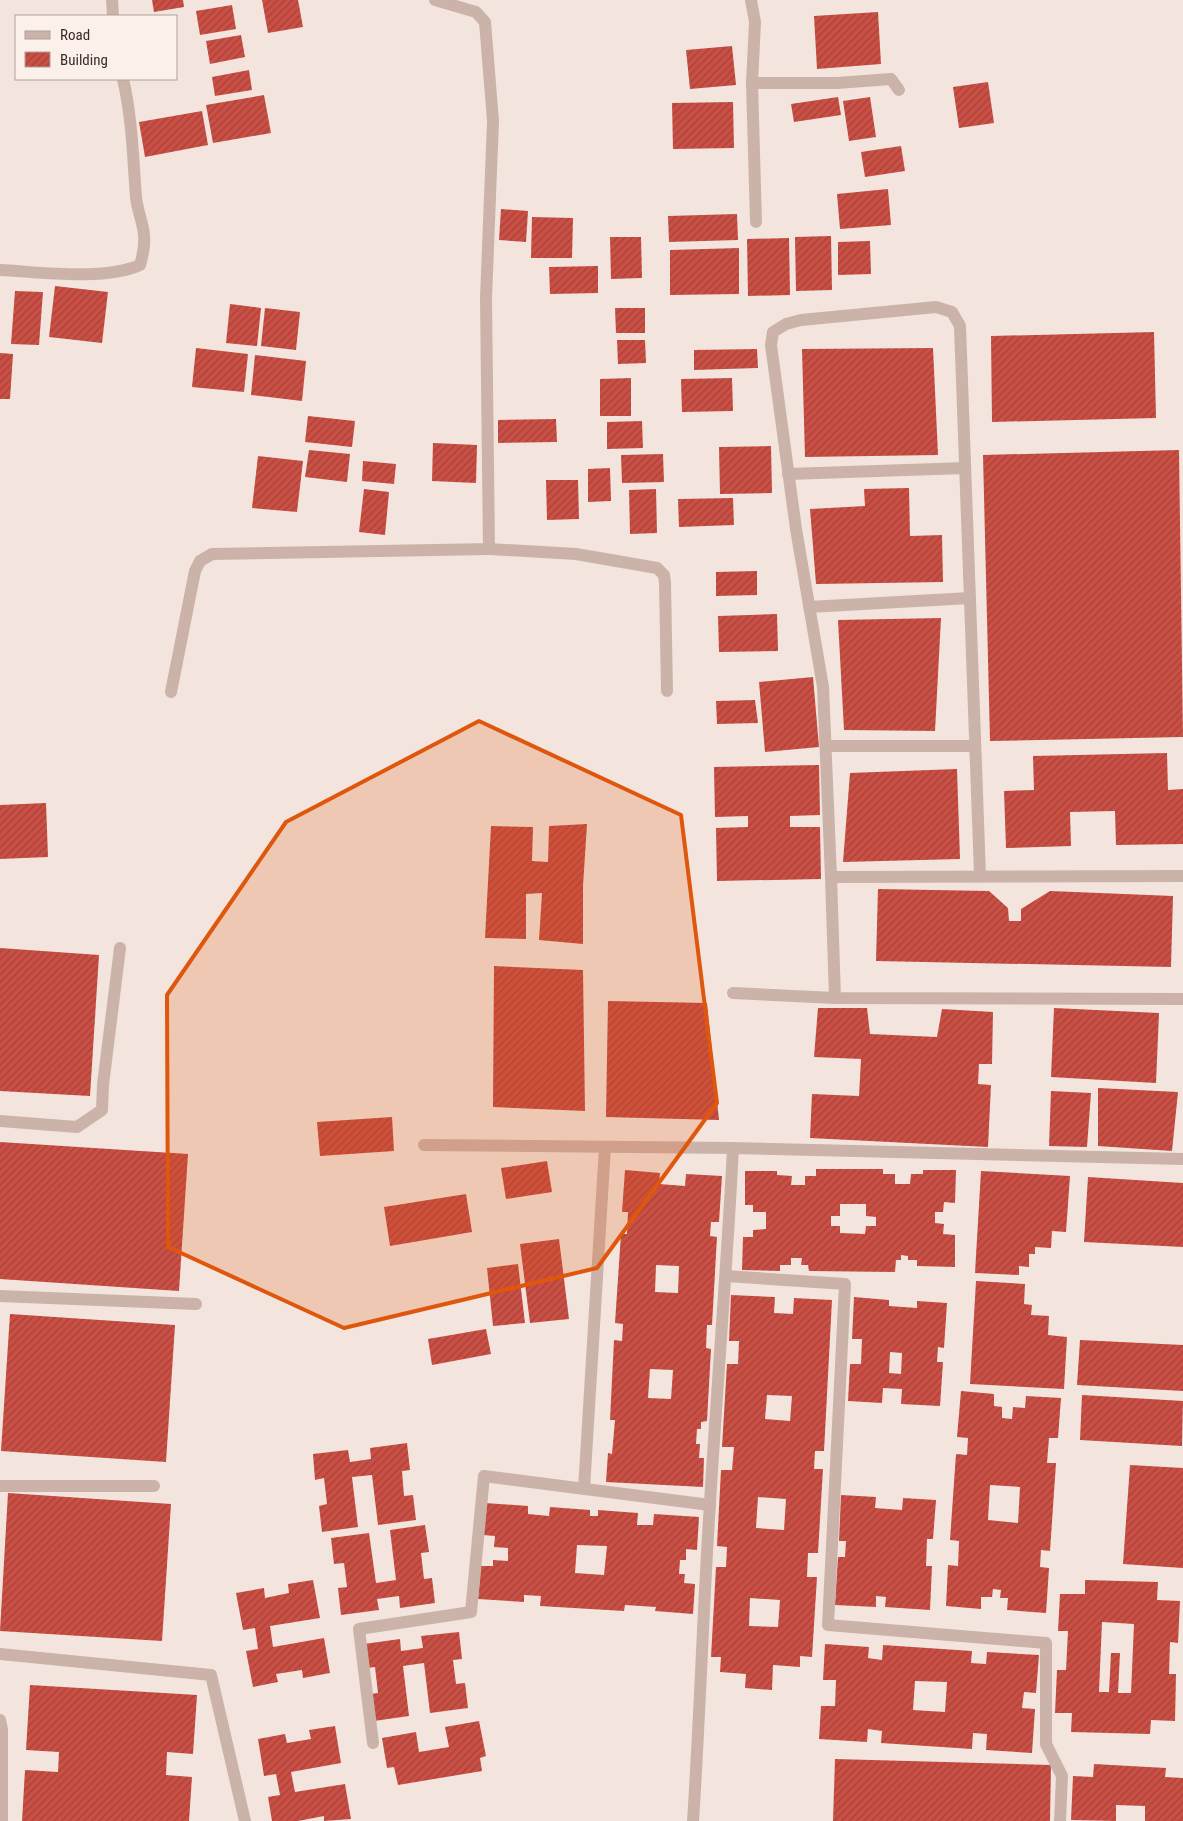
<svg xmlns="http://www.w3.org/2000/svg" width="1183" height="1821" font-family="'Roboto Condensed',sans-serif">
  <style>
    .building { fill: url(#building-hatch); fill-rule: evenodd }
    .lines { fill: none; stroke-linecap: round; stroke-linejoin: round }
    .service { stroke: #ccb3a9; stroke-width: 12 }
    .minor { stroke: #ccb3a9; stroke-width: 12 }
    .marked { fill: #df570d; fill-opacity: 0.2; stroke: #df570d; stroke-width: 4; stroke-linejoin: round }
  </style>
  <defs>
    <pattern id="building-hatch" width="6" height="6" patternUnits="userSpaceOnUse" patternTransform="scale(1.25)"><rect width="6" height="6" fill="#ca4f45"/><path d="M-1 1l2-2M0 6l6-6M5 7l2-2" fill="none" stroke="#a5423a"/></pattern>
  </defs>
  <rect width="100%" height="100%" fill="#f3e5dd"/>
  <!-- building -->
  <g class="building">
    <path d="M152 0H183L184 7 154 12Z"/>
    <path d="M262 0H298L303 27 268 33Z"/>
    <path d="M232 5 236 29 200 35 196 11Z"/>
    <path d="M878 12 881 64 817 69 814 16Z"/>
    <path d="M241 35 245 57 210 64 206 41Z"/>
    <path d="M732 46 736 85 690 89 686 50Z"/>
    <path d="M249 70 252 90 215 96 212 77Z"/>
    <path d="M988 82 994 123 959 128 953 87Z"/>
    <path d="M264 95 271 133 213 143 206 105Z"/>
    <path d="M838 97 841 115 794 122 791 104Z"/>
    <path d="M870 97 876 137 849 141 843 101Z"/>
    <path d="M733 102 734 148 673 149 672 103Z"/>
    <path d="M202 111 208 145 145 157 139 122Z"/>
    <path d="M901 146 905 171 865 177 861 152Z"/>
    <path d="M888 189 891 225 840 229 837 194Z"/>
    <path d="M501 209 528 211 526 242 499 240Z"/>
    <path d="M737 214 738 240 669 242 668 216Z"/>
    <path d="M532 217 573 218 572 258H531Z"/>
    <path d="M831 236 832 290 796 291 795 237Z"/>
    <path d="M610 237H641L642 278 611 279Z"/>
    <path d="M789 238 790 295 748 296 747 239Z"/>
    <path d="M870 241 871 274 838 275V242Z"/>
    <path d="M739 248V294L670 295V250Z"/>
    <path d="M598 266V293L550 294 549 267Z"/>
    <path d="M55 286 108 292 102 343 49 337Z"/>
    <path d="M15 291 43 292 39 345 11 344Z"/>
    <path d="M230 304 261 308 257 346 226 343Z"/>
    <path d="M265 308 300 312 296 350 261 346Z"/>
    <path d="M615 308H645V333H616Z"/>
    <path d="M1154 332 1156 418 992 422 991 336Z"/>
    <path d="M617 340H645L646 363 618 364Z"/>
    <path d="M196 348 248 354 244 392 192 387Z"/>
    <path d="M933 348 938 455 805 457 802 349Z"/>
    <path d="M757 349 758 368 694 370V350Z"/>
    <path d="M0 353 13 354 10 399H0Z"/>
    <path d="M255 355 306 361 302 401 251 395Z"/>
    <path d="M631 378V416H600V379Z"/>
    <path d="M732 378 733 411 682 412 681 379Z"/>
    <path d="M308 416 355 421 352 447 305 442Z"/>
    <path d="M556 419 557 442 498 443V420Z"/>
    <path d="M642 421 643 448 607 449V422Z"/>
    <path d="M433 443 477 445 476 483 432 481Z"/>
    <path d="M771 446 772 493 720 494 719 447Z"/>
    <path d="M309 450 350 454 347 482 305 477Z"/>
    <path d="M1179 450 1183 737 990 741 983 455Z"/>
    <path d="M663 454 664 482 622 483 621 455Z"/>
    <path d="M258 456 303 461 297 512 252 508Z"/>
    <path d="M363 461 396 464 394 484 362 481Z"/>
    <path d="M610 468 611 501 588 502V469Z"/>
    <path d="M546 480H578L579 519 547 520Z"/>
    <path d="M909 488 910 536 942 535 943 582 816 584 810 509 865 506 864 489Z"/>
    <path d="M364 489 389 492 385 535 359 532Z"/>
    <path d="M656 489 657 533 630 534 629 490Z"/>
    <path d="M733 498 734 525 679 527 678 499Z"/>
    <path d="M757 571V595L716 596V572Z"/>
    <path d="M777 614 778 651 719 652 718 616Z"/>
    <path d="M941 618 935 731 844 730 838 620Z"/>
    <path d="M813 677 819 747 765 752 759 682Z"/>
    <path d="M755 700 758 723 717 724 716 701Z"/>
    <path d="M1167 753 1168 790 1183 789V844L1116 845 1115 811 1070 812 1071 846 1006 848 1004 791 1034 790 1033 756Z"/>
    <path d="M819 765 820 815 790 816V827H820L821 879 717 881 716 828 748 827V816L715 817 714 767Z"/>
    <path d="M957 769 960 859 843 862 850 773Z"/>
    <path d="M46 803 48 857 0 859V805Z"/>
    <path d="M587 824 583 886V944L539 940 542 893 526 894V939L485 938 491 826 533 827 532 861 548 862 549 826Z"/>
    <path d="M878 889 989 891 1008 908 1009 921H1021V909L1050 891 1173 896 1171 967 876 961Z"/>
    <path d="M0 948 99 955 90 1096 0 1091Z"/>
    <path d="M494 966 583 970 585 1111 493 1107Z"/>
    <path d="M608 1001 707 1003 719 1120 606 1117Z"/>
    <path d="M818 1008H867L870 1034 937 1037 942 1009 993 1012 992 1064H979L978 1084 991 1085 988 1147 810 1138 812 1094 859 1096 861 1059 814 1057Z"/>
    <path d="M1054 1008 1159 1013 1156 1083 1051 1077Z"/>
    <path d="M1098 1088 1178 1092 1172 1151 1098 1146Z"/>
    <path d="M1051 1091 1091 1093 1087 1147 1049 1146Z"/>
    <path d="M392 1117 394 1151 320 1156 317 1122Z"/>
    <path d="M0 1142 188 1154 179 1291 0 1279Z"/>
    <path d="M547 1161 552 1192 506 1199 501 1168Z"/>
    <path d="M816 1169H883V1174H895V1184H910L911 1174H923V1170H956L955 1203 944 1202 943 1212H935V1223L944 1224 943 1234 955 1235V1267L917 1266V1260H908V1256L901 1255V1260H896L895 1272 809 1271 808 1265H801L802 1258H791V1265H780V1271L742 1270 743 1237H753V1230L766 1229V1212H753V1205H745V1171H777V1175L792 1176 791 1185H805V1176H816ZM840 1204H866V1216L876 1217V1226H866L865 1234 840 1233V1226H831V1216H840Z"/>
    <path d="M625 1170 660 1173 659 1184 685 1186 686 1174 722 1176 719 1222H711L710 1236 717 1237 712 1325H707L706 1348 711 1349 707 1421 701 1422V1429H697L696 1444H700L699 1458H704L703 1487 606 1482 608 1453 612 1454 615 1420H610L614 1340 622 1341 623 1324 615 1323 621 1234H627L628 1212H622ZM656 1265 679 1266 678 1293 655 1292ZM650 1369 673 1370 671 1399 648 1398Z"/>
    <path d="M981 1171 1070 1176 1066 1232 1052 1231 1051 1248 1035 1247V1254H1029V1267L1019 1266V1275L975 1273Z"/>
    <path d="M1088 1177 1183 1183V1247L1084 1242Z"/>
    <path d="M466 1194 472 1232 390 1246 384 1207Z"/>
    <path d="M559 1239 569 1319 530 1323 520 1244Z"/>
    <path d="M518 1264 525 1323 493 1326 487 1268Z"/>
    <path d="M976 1281 1025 1284 1024 1304 1032 1305 1031 1315 1049 1316 1048 1335 1067 1337 1064 1389 970 1384Z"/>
    <path d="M731 1295 775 1297 774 1313 793 1314 794 1298 832 1300 824 1451H815L814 1469H823L818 1553H808L807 1577H817L812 1657 800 1656V1667L773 1665 772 1690 745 1688 746 1674 720 1672 721 1657H711L716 1567H726L727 1547 717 1546 721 1470H732L734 1447H722L727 1364H738L739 1341H729ZM767 1395 792 1396 790 1421 765 1419ZM758 1497 786 1499 784 1530 756 1528ZM750 1598 780 1600 778 1627 749 1626Z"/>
    <path d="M854 1297 889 1300V1306L917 1308V1301L947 1303 944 1348 938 1347 937 1362H943L940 1406 901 1404 902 1389 883 1388 882 1403 848 1401 850 1364H861L862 1339H852ZM890 1352 902 1353 901 1374 889 1373Z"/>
    <path d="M10 1314 175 1325 166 1462 1 1451Z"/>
    <path d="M486 1329 491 1354 432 1365 428 1339Z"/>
    <path d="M1080 1340 1183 1345V1391L1077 1385Z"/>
    <path d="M961 1391 994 1394V1406L1002 1407V1418L1012 1419 1013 1407 1025 1408 1026 1396 1061 1398 1058 1438H1049L1047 1463H1056L1050 1551 1041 1550 1040 1567 1049 1568 1046 1613 1007 1610 1008 1598H1000L1001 1590 993 1589 992 1597H981V1609L946 1606 948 1565 958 1566 959 1541 950 1540 956 1454 967 1455 968 1438 957 1437ZM990 1485 1020 1487 1018 1523 988 1520Z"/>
    <path d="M1082 1395 1183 1401 1182 1446 1080 1440Z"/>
    <path d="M407 1443 410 1470 402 1471 404 1496 413 1495 416 1520 378 1525 372 1475 352 1477 358 1527 322 1532 319 1506 327 1504 324 1478 315 1480 313 1454 348 1450 350 1462 371 1459 370 1448Z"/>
    <path d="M1130 1465 1183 1468V1568L1123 1564Z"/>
    <path d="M8 1493 171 1504 162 1641 0 1631Z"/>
    <path d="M841 1495 876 1497 875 1508 902 1510 903 1498 936 1500 933 1539H927L926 1566H932L930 1610 885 1607 886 1597 876 1596V1607L835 1605 838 1557H845L846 1541H839Z"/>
    <path d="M485 1503 528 1506V1514L549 1516 550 1507 590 1510V1516H598V1510L638 1513 637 1525H653L654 1514 699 1517 697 1550 686 1549V1560H680L679 1574H685L684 1583 695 1584 693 1614 655 1611 656 1607 625 1605 624 1611 540 1606 541 1596 524 1595V1602L478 1599 481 1566H493V1560L508 1561V1548L494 1547 495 1536 483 1535ZM577 1545 607 1546 604 1575 575 1573Z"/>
    <path d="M425 1525 429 1552 421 1553 424 1579 432 1578 435 1603 400 1608 399 1596 377 1599 379 1610 341 1615 338 1588 347 1587 344 1563 334 1564 331 1538 369 1533 376 1583 396 1580 390 1530Z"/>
    <path d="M313 1580 320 1618 270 1626 273 1647 324 1638 330 1673 303 1678 302 1670 276 1674 278 1682 253 1687 246 1651 258 1649 255 1628 243 1630 236 1593 264 1588 265 1598 289 1593 288 1584Z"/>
    <path d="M1085 1580 1158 1582 1157 1600 1180 1601 1178 1643 1170 1642 1169 1674H1176L1175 1721 1151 1720 1150 1734 1071 1732 1072 1713H1055L1057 1670H1066L1068 1631H1058L1060 1594H1085ZM1102 1622 1134 1624 1131 1693H1118L1120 1653H1111L1109 1692H1099Z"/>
    <path d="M459 1632 462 1659 453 1660 456 1684 465 1683 468 1708 430 1713 424 1663 403 1666 409 1716 374 1721 370 1694 378 1693 375 1667 367 1668 364 1644 400 1639 401 1651 423 1648 421 1636Z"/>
    <path d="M825 1644 869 1647 868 1658 882 1660 883 1645 972 1651 971 1663 986 1664 987 1652 1039 1655 1036 1693 1024 1692 1022 1708 1035 1709 1032 1753 986 1750 987 1734 973 1733 972 1749 881 1743 882 1731 868 1729 867 1742 819 1739 821 1706H835L836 1680H823ZM915 1681 947 1682 945 1712 913 1710Z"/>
    <path d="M30 1685 197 1695 193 1754 167 1752 166 1775 192 1777 189 1821H22L25 1770 58 1772 59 1752 26 1750Z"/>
    <path d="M479 1721 486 1756 480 1758 482 1771 398 1785 394 1767 387 1768 382 1738 416 1732 419 1752 449 1747 445 1727Z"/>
    <path d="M335 1726 341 1763 291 1772 295 1792 345 1784 351 1819 324 1821V1816L298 1821H272L268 1797 280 1795 276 1774 264 1776 258 1739 285 1734 287 1743 311 1739 309 1730Z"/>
    <path d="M835 1759 1051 1765 1050 1821H833Z"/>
    <path d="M1094 1764 1166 1768 1165 1777 1183 1778V1821H1145V1806L1116 1805V1821L1071 1820 1073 1776 1093 1777Z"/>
  </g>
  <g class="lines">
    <!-- service -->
    <g class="service">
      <path d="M788 474 965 468"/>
      <path d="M809 607 970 598"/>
      <path d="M826 746H975"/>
      <path d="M980 875 960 326 952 312 936 307 801 320 786 324 773 332 771 345 796 529 823 687 831 877 1183 876"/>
      <path d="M831 877 835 998 1183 999"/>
      <path d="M733 993 835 998"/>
    </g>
    <!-- minor -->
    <g class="minor">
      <path d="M112 0 113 16"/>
      <path d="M751 0 755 22 752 83 756 222"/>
      <path d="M752 83H837L891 79 899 90"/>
      <path d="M0 270C40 272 104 281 140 265 143 255 145 245 144 235 143 222 137 210 136 197 133 158 132 117 123 79"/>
      <path d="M489 549 576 554 657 568 664 575 665 583 667 691"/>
      <path d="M171 692 195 571 200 561 212 554 489 549 486 298 493 121 485 22 476 12 435 0"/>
      <path d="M0 1121 77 1127 102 1110 103 1085 120 948"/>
      <path d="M424 1145 733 1148 1183 1159"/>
      <path d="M726 1276 845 1284 828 1625 1046 1643V1744L1062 1776 1060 1821"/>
      <path d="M0 1296 196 1304"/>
      <path d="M0 1486H154"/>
      <path d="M584 1489 605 1147"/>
      <path d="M0 1654 211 1675 245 1821"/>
      <path d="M0 1720 2 1729V1821"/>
      <path d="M373 1743 359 1629 471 1612 484 1476 710 1505"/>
      <path d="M693 1821C700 1715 703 1609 710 1503 717 1385 727 1267 733 1148"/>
    </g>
  </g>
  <!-- marked area -->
  <path class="marked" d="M479 721 681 815 717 1103 597 1268 344 1328 168 1247 167 995 286 822Z"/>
  <!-- legend -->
  <rect x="15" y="15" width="162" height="65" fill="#fbf0ea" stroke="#ada19d"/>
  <rect x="25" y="31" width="25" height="8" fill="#ccb3a9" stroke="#ada19d"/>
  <text x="60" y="40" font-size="15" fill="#392b29">Road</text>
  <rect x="25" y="52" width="25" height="15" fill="url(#building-hatch)" stroke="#ada19d"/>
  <text x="60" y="65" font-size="15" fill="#392b29">Building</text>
</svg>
